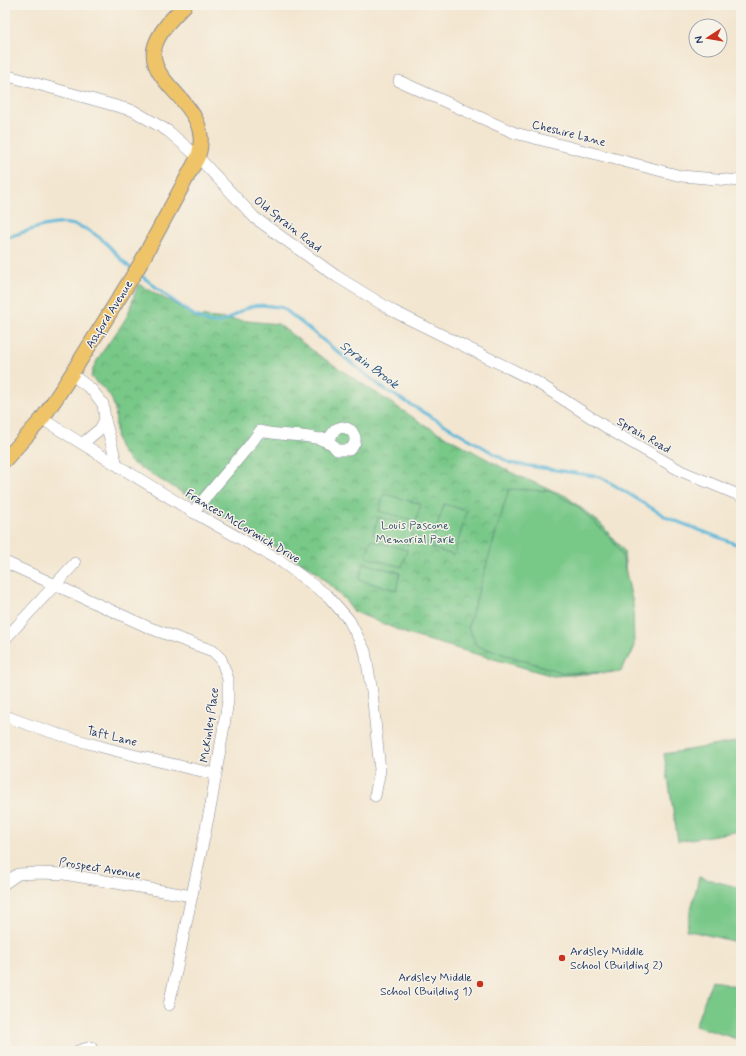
<svg xmlns="http://www.w3.org/2000/svg" width="746" height="1056" font-family="Mynerve,sans-serif">
  <style>
    .park { fill: url(#park-crowns); stroke: #4a7c73 }
    .pitch { fill: #78c888; stroke: #4a7c73 }
    .lines { fill: none; stroke-linecap: round; stroke-linejoin: round }
    .stream { stroke: #5ab6d8; stroke-width: 3 }
    .minor-casing { stroke: #878a97; stroke-width: 12 }
    .major-casing { stroke: #878a97; stroke-width: 16 }
    .minor { stroke: #fff; stroke-width: 11 }
    .major { stroke: #efc469; stroke-width: 14 }
    .poi-dot { fill: #c8321e; stroke: #f7f3e8; stroke-width: 1.5 }
    .labels { text-anchor: middle; stroke-width: 3; stroke-linejoin: round; paint-order: stroke }
    .street-label { font-size: 12px; fill: #1b2f5e; stroke: #f7f3e8 }
    .park-label { font-size: 12px; fill: #325568; stroke: #f7f3e8 }
    .poi-label { font-size: 12px; fill: #1b2f5e; stroke: #f7f3e8; text-anchor: start }
    .water-label { font-size: 13px; font-style: italic; fill: #2e5883; stroke: #f7f3e8 }
  </style>
  <defs>
    <pattern id="park-crowns" width="20" height="18" patternUnits="userSpaceOnUse"><rect width="20" height="18" fill="#78c888"/><path d="M2 6a3 3 0 1 1 6 0M12 15a3 3 0 1 1 6 0" fill="none" stroke="#62a372"/></pattern>
  </defs>
  <rect width="100%" height="100%" fill="#f7f3e8"/>
  <filter id="ink" filterUnits="userSpaceOnUse"><feTurbulence type="fractalNoise" baseFrequency=".025" numOctaves="2"/><feDisplacementMap in="SourceGraphic" scale="8" xChannelSelector="R" yChannelSelector="G"/><feConvolveMatrix kernelMatrix="1 2 1 2 8 2 1 2 1" color-interpolation-filters="sRGB"/></filter>
  <filter id="wash" filterUnits="userSpaceOnUse"><feTurbulence type="fractalNoise" baseFrequency=".012" numOctaves="4" result="noise"/><feDisplacementMap in="SourceGraphic" scale="16" xChannelSelector="R" yChannelSelector="G"/><feGaussianBlur stdDeviation="0.9" result="paint"/><feColorMatrix in="noise" values="0 0 0 0 0 0 0 0 0 0 0 0 0 0 0 0 0 1.4 0 .05"/><feComposite in="paint" operator="in"/></filter>
  <g filter="url(#wash)">
    <rect width="100%" height="100%" fill="#f3e6d0"/>
    <!-- park -->
    <path class="park" d="M139 284 196 316 278 324 320 356 423 424 516 475 566 496 601 524 624 551 632 653 620 672 553 676 410 635 353 611 345 600 314 570 132 463C106 440 122 424 112 400 107 389 98 385 91 377 94 357 117 335 127 316 132 306 133 294 139 284Z"/>
    <!-- pitch -->
    <g class="pitch">
      <path d="M509 489 549 491 574 504 610 537 622 555 633 604 634 649 620 672 564 673 477 646 468 627Z"/>
      <path d="M384 494 421 504 416 521 379 511Z"/>
      <path d="M444 504 467 511 454 555 431 548Z"/>
      <path d="M378 517 414 527 409 544 373 534Z"/>
      <path d="M371 540 407 550 402 567 366 557Z"/>
      <path d="M364 563 400 573 396 590 359 580Z"/>
      <path d="M741 741V831L678 841 664 754Z"/>
      <path d="M699 877 741 888V943L686 930Z"/>
      <path d="M712 980 741 989V1040L695 1026Z"/>
    </g>
    <g class="lines">
      <!-- stream -->
      <g class="stream">
        <path d="M5 238C45 226 70 210 106 243 116 252 120 260 132 269"/>
        <path d="M138 273C153 284 198 324 214 323 229 323 239 309 253 306 263 304 273 306 283 308L384 389 510 463 601 477 668 518 741 546"/>
      </g>
    </g>
  </g>
  <g filter="url(#ink)">
    <g class="lines">
      <defs>
        <g id="minor">
          <path d="M5 75 134 111 168 131 198 157 255 218 336 276 393 311 535 381 612 431 681 471 741 496"/>
          <path d="M399 81 515 133 681 176 741 181"/>
          <path d="M71 374 91 389 103 404 105 420 117 465"/>
          <path d="M42 419 193 512 282 562 328 596 349 620 365 651 372 692 380 770 375 796"/>
          <path d="M342 427C355 429 360 441 349 450H337L332 444 320 439 329 438 336 429Z"/>
          <path d="M83 443 100 429 105 420"/>
          <path d="M193 512 249 446 260 431C279 436 300 434 320 439"/>
          <path d="M5 562 150 628 213 651 221 659 228 679V701L211 804 169 1005"/>
          <path d="M5 639 75 563"/>
          <path d="M5 716C73 742 144 758 215 774"/>
          <path d="M5 883 18 874 40 873 64 874 192 896"/>
          <path d="M78 1051 91 1047"/>
        </g>
        <path id="major" d="M5 460 42 419 66 383 139 266 198 157C215 105 149 88 154 50 157 33 174 16 185 5"/>
      </defs>
      <!-- minor casing -->
      <use href="#minor" class="minor-casing"/>
      <!-- major casing -->
      <use href="#major" class="major-casing"/>
      <!-- minor -->
      <use href="#minor" class="minor"/>
      <!-- major -->
      <use href="#major" class="major"/>
    </g>
  </g>
  <!-- markers -->
  <g class="poi-dot">
    <circle cx="562" cy="958" r="4"/>
    <circle cx="480" cy="984" r="4"/>
  </g>
  <g class="labels">
    <!-- street labels -->
    <g class="street-label">
      <text transform="translate(569 133) rotate(14)" y="4">Cheshire Lane</text>
      <text transform="translate(288 224) rotate(38)" y="4">Old Sprain Road</text>
      <text transform="translate(109 314) rotate(-58)" y="4">Ashford Avenue</text>
      <text transform="translate(644 435) rotate(30)" y="4">Sprain Road</text>
      <text transform="translate(243 526) rotate(31)" y="4">Frances McCormick Drive</text>
      <text transform="translate(209 725) rotate(-82)" y="4">McKinley Place</text>
      <text transform="translate(112 736) rotate(14)" y="4">Taft Lane</text>
      <text transform="translate(100 868) rotate(9)" y="4">Prospect Avenue</text>
    </g>
    <!-- park labels -->
    <g class="park-label">
      <text x="415" y="529">Louis Pascone<tspan x="415" dy="14">Memorial Park</tspan></text>
    </g>
    <!-- poi labels -->
    <g class="poi-label">
      <text x="570" y="955">Ardsley Middle<tspan x="570" dy="14">School (Building 2)</tspan></text>
      <text x="472" y="981" text-anchor="end">Ardsley Middle<tspan x="472" dy="14">School (Building 1)</tspan></text>
    </g>
    <!-- water labels -->
    <g class="water-label">
      <text transform="translate(370 364) rotate(37)" y="5">Sprain Brook</text>
    </g>
  </g>
  <!-- margin -->
  <rect width="746" height="1056" fill="none" stroke="#f7f3e8" stroke-width="20"/>
  <!-- north arrow -->
  <g transform="translate(708 38) rotate(258)"><circle r="19" fill="#f7f3e8" stroke="#9fa5b1"/>
  <path d="M0-3L7 15L0 10L-7 15Z" fill="#c8321e"/>
  <text y="-6" font-size="11" font-weight="bold" text-anchor="middle" fill="#1b2f5e">N</text>
  </g>
</svg>
